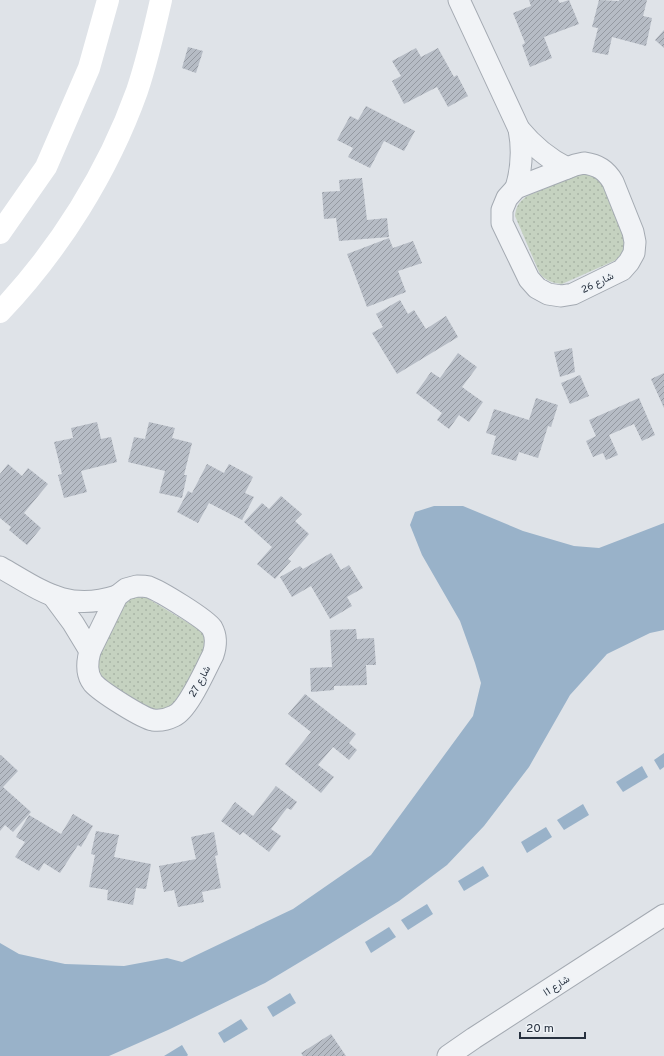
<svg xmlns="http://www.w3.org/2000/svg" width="664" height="1056" font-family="Overpass,Vazirmatn,sans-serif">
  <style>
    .park { fill: url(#park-dots) }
    .water { fill: #99b2c9 }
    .building { fill: url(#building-hatch) }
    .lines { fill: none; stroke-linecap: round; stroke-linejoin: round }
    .street-casing { stroke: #a4aab2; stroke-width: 23 }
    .street { stroke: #f1f3f6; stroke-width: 21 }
    .secondary { stroke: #fff; stroke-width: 22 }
    .labels { text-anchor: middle; stroke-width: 3.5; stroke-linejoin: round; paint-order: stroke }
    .street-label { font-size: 10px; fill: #27313f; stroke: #eef2f6 }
  </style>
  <defs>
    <pattern id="park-dots" width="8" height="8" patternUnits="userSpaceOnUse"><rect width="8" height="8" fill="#c5d2c0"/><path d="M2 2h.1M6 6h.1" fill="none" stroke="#a9b5a6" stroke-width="1.8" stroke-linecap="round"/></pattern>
    <pattern id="building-hatch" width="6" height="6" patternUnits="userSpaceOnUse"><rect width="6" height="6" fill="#b6bcc5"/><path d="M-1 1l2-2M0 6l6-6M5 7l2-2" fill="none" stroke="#9499a1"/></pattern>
  </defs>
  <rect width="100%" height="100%" fill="#dfe3e8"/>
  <!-- park -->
  <g class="park">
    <path d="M588 173 597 176 604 183 627 240 625 255 616 260 562 284C552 283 547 281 540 274L515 216C516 206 519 202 527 196L580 174Z"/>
    <path d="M138 597 147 598 200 630 205 636V652L175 704 160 711 152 710 97 678 94 654 123 606 129 599Z"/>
  </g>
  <!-- water -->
  <g class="water">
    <path d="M434 506H463L523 531 574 546 599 548 664 523V630L650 633 607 654 570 695 529 767 484 826 447 865 399 901 320 950 265 983 168 1030 109 1056H0V943L19 954 65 964 124 966 167 958 182 962 293 909 371 855 473 716 481 683 475 663 460 621 422 555 410 525 415 512Z"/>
    <path d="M664 753V767L660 770 654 760Z"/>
    <path d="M642 766 648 777 623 792 616 782Z"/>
    <path d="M583 804 589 815 564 830 557 820Z"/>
    <path d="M546 827 552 837 527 853 521 842Z"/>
    <path d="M483 866 489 876 464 891 458 881Z"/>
    <path d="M427 904 433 914 408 930 401 920Z"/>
    <path d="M389 927 396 937 371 953 365 942Z"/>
    <path d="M290 993 296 1003 273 1017 267 1007Z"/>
    <path d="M241 1019 248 1029 224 1043 218 1033Z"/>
    <path d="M182 1045 188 1055 187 1056H164Z"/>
  </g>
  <!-- building -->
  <g class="building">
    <path d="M529 0H558L560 3 569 0 579 24 544 37 552 58 530 67 522 45 525 43 513 13 531 6Z"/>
    <path d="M599 0 619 1V0H647L643 16 652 18 646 46 612 37 608 55 592 52 598 28 592 27Z"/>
    <path d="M664 30V48L655 40Z"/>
    <path d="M188 47 203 51 196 73 182 68Z"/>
    <path d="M416 48 421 57 438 48 454 77 457 75 468 96 448 107 437 87 404 104 392 81 401 76 392 61Z"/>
    <path d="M366 106 415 131 404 151 384 141 370 168 348 157 353 148 337 140 350 116 358 120Z"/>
    <path d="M362 178 367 220 387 218 389 237 339 241 336 218 324 219 322 192 340 191 339 180Z"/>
    <path d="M389 238 393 248 413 241 422 263 398 271 406 292 367 307 347 254Z"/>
    <path d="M400 300 408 314 414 310 426 329 446 316 458 337 397 374 372 333 383 327 376 314Z"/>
    <path d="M572 348 575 372 560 377 554 352Z"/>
    <path d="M458 353 477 367 462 387 483 402 469 422 459 415 449 429 437 420 442 413 416 393 431 372 440 378Z"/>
    <path d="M664 373V408L651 379Z"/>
    <path d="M580 375 589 396 570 404 561 383Z"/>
    <path d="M536 398 558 405 551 427 548 426 538 458 519 452 516 461 491 454 496 436 486 433 494 409 529 420Z"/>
    <path d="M639 398 655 435 642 441 634 424 609 435 618 455 606 460 603 453 593 457 586 441 596 436 589 420Z"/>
    <path d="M97 422 101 439 111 437 117 462 81 471 87 492 64 498 58 475 62 474 54 442 73 438 71 428Z"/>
    <path d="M149 422 175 428 172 438 192 443 184 475H187L182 498 159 493 165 471 128 462 134 437 145 439Z"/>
    <path d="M8 464 22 476 28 468 48 484 24 513 41 528 27 545 9 530 11 527 0 518V474Z"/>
    <path d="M207 464 224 473 229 464 253 477 245 493 254 497 242 520 209 503 198 523 177 512 188 491 192 493Z"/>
    <path d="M281 496 302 514 295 521 309 534 288 559 291 561 275 579 257 564 272 547 244 522 262 503 269 509Z"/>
    <path d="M331 553 341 570 349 565 363 588 347 597 352 606 330 619 311 586 292 597 280 577 300 566 303 569Z"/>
    <path d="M356 629 357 639 374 638 376 665H366L367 685 334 686V690L311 692 310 668 332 667 330 630Z"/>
    <path d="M305 694 356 734 349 743 357 750 349 760 333 747 318 765 334 777 321 793 285 764 311 732 288 714Z"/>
    <path d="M1 755 18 771 3 787 31 812 13 832 5 825 0 831V756Z"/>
    <path d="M276 786 297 802 291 810 287 808 271 829 281 836 269 852 243 832 240 835 221 821 235 802 253 816Z"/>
    <path d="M73 814 93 826 81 847 78 845 60 873 44 863 39 871 15 857 25 842 16 837 29 815 61 834Z"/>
    <path d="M96 831 119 835 114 857 151 864 146 889 136 888 133 905 107 900 108 890 89 887 95 855 91 854Z"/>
    <path d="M214 832 218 855 215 856 221 888 202 892 204 902 178 907 174 890 164 892 159 866 196 859 191 837Z"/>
    <path d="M331 1034 346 1056H303L301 1053Z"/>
  </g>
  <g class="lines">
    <defs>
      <g id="street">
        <path d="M459 0 519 129C533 146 547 158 567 168"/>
        <path d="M584 163C598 165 606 170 613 182L633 232 635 242 634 253 629 262 622 270 573 294 561 296 548 294 537 288 529 279 502 223V210L507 198 516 188 575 165Z"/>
        <path d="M516 188C522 168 523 150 519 129"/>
        <path d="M0 567C42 591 67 612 117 596"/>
        <path d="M137 586C141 586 145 586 149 587 160 591 206 619 212 628 217 637 216 646 213 655 205 670 188 710 174 716 168 719 160 721 153 720 142 718 101 692 93 683 86 674 87 662 90 651L117 596 126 589Z"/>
        <path d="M53 596 73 623 90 651"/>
        <path d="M448 1056 474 1038 664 915"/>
      </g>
    </defs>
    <!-- street casing -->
    <use href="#street" class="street-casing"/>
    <!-- street -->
    <use href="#street" class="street"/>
    <!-- secondary -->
    <g class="secondary">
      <path d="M0 233 46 167 89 68 108 0"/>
      <path d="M0 312C59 250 108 172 137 91 147 61 154 31 161 0"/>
    </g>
  </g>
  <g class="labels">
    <!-- street labels -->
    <g class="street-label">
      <text transform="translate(597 282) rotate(-26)" y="4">شارع 26</text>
      <text transform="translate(199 681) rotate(-61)" y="4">شارع 27</text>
      <text transform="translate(556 985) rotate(-33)" y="4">I1 شارع</text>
    </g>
  </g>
  <!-- scale -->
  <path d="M520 1032v6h65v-6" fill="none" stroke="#27313f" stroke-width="2"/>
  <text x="526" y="1032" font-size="12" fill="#27313f" stroke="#eef2f6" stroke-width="3" paint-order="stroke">20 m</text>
</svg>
